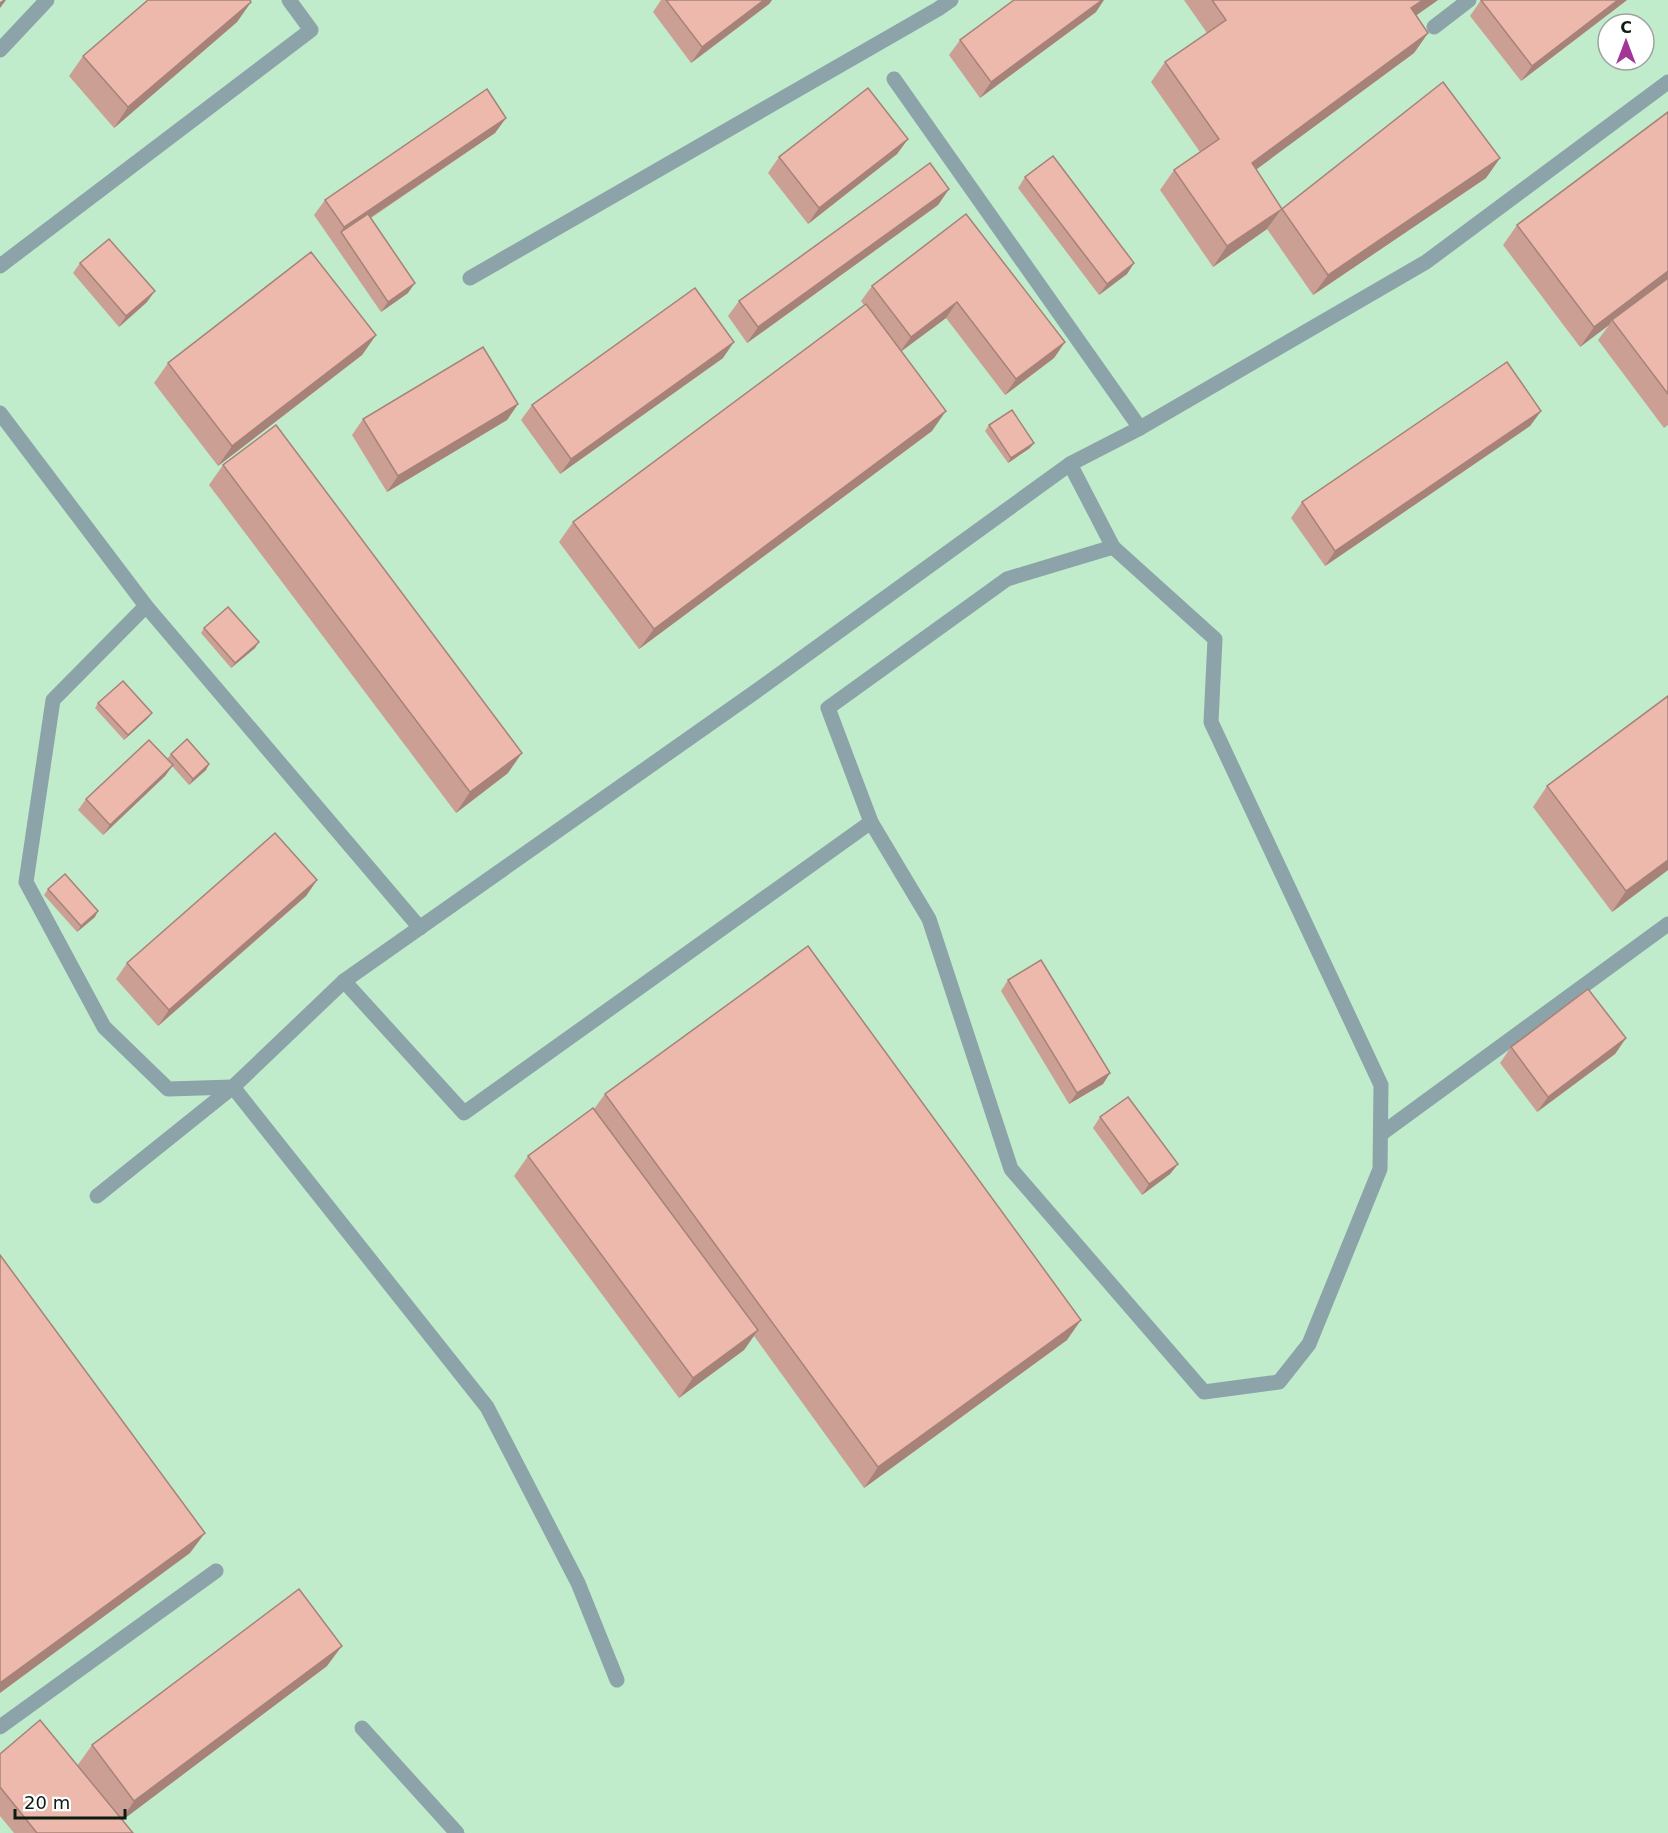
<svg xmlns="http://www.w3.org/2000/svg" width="1668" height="1833" font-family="'DejaVu Sans',sans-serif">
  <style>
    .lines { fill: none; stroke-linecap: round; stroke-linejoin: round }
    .service { stroke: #8ba3a9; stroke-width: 15 }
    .wall { fill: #cc9f95 }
    .shaded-wall { fill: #a68279 }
    .building { fill: #edb9ad; stroke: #a68279; stroke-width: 1.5 }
  </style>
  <rect width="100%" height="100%" fill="#c0eccc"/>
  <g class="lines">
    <!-- service -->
    <g class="service">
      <path d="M1434 27 1469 0"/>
      <path d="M0 50 47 0"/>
      <path d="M894 79 1140 428"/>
      <path d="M0 266 311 30 289 0"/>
      <path d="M470 278 938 9 951 0"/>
      <path d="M0 413 146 606 420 928"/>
      <path d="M146 606 53 700 26 882 104 1027 168 1089 233 1087 487 1407 578 1583 617 1680"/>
      <path d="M871 822 929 919 1011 1169 1204 1392 1279 1382 1309 1344 1380 1169 1381 1085 1211 722 1215 639 1113 547 1070 464"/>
      <path d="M344 981 464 1113 871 822 828 708 1007 579 1113 547"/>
      <path d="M1381 1134 1668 924"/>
      <path d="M97 1196 233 1087 344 981 755 692 1070 464 1140 428 1426 262 1668 82"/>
      <path d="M0 1727 216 1571"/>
      <path d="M362 1728 457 1833"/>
    </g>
  </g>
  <!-- wall -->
  <g class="wall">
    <path d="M661 0H772L769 4 691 63 653 12Z"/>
    <path d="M1184 0H1438L1416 15 1428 33 1414 53 1256 169 1267 229 1213 267 1160 190 1174 170 1200 152 1151 82 1165 62 1207 33Z"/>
    <path d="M1481 0H1627L1521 81 1470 16Z"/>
    <path d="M251 2 237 22 114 128 69 76 83 56Z"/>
    <path d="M1096 12 980 98 949 55 960 40Z"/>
    <path d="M1668 112V425L1664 428 1598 340 1609 325 1580 347 1503 245 1517 225Z"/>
    <path d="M506 118 495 133 371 218 408 293 381 312 314 215 325 200Z"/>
    <path d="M908 139 897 154 808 224 768 173 779 157Z"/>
    <path d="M1500 158 1486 178 1313 295 1267 229 1282 209Z"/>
    <path d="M1025 177 1134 263 1127 274 1099 295 1018 188Z"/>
    <path d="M949 189 938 205 747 343 728 316 739 301Z"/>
    <path d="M966 214 1065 342 1054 358 1005 395 946 318 902 351 932 431 639 649 559 542 573 522 864 305 861 301 872 286Z"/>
    <path d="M80 263 147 302 119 327 73 273Z"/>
    <path d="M376 335 362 355 218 466 154 383 168 363Z"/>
    <path d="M723 358 560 474 521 420 532 405Z"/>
    <path d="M518 404 507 420 387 492 352 435 363 419Z"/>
    <path d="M1541 411 1530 426 1325 566 1291 518 1302 502Z"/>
    <path d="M989 425 1030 448 1008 463 985 431Z"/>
    <path d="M223 465 508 773 456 813 209 485Z"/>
    <path d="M204 628 255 648 231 668 201 633Z"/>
    <path d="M1668 696V870L1612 912 1533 807 1547 786Z"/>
    <path d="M98 703 148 718 124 740 95 708Z"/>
    <path d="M171 754 209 764 206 770 189 785 172 766 165 776 103 835 78 810 86 799 167 759Z"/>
    <path d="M317 880 306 896 158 1026 116 979 127 963Z"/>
    <path d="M48 889 95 917 77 932 44 895Z"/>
    <path d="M1008 980 1110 1073 1103 1084 1069 1104 1001 991Z"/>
    <path d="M1626 1038 1615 1054 1537 1112 1500 1063 1511 1047Z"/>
    <path d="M605 1094 1067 1340 864 1488 754 1336 744 1350 679 1398 514 1176 528 1156 594 1109Z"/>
    <path d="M1100 1117 1178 1164 1170 1174 1142 1195 1093 1128Z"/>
    <path d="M327 1666 122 1820 133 1833H14L0 1816V1754L77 1766 92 1745Z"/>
  </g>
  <!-- shaded-wall -->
  <g class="shaded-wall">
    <path d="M3 0H6L0 8V2Z"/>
    <path d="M764 0H772L769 4 691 63 702 47Z"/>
    <path d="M1102 0H1104L1096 12 980 98 991 82Z"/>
    <path d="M1423 0H1438L1397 29 1411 8Z"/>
    <path d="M1618 0H1627L1521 81 1532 66Z"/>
    <path d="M251 2 237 22 114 128 128 107Z"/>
    <path d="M1428 33 1414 53 1238 183 1252 163Z"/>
    <path d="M506 118 495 133 343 236 341 232 344 227Z"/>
    <path d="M908 139 897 154 808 224 819 208Z"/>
    <path d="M1500 158 1486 178 1313 295 1328 275Z"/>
    <path d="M949 189 938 205 747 343 758 327Z"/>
    <path d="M1282 209 1267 229 1213 267 1227 246Z"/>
    <path d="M1134 263 1127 274 1099 295 1107 284Z"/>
    <path d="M1668 271V281L1612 320 1609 325 1580 347 1594 327Z"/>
    <path d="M415 283 408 293 381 312 388 302Z"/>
    <path d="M155 291 147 302 119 327 126 316Z"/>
    <path d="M957 302 946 318 900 352 911 337Z"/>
    <path d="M376 335 362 355 218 466 232 446Z"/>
    <path d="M734 342 723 358 560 474 571 459Z"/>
    <path d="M1065 342 1054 358 1005 395 1016 379Z"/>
    <path d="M518 404 507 420 387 492 398 476Z"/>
    <path d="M946 411 932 431 639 649 654 629Z"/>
    <path d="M1541 411 1530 426 1325 566 1335 551Z"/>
    <path d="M1034 443 1030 448 1008 463 1011 458Z"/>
    <path d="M259 642 255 648 231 668 235 663Z"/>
    <path d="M152 713 148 718 124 740 128 735Z"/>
    <path d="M522 753 508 773 456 813 470 792Z"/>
    <path d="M209 764 206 770 189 785 193 779Z"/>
    <path d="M173 765 165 776 103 835 110 825Z"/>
    <path d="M1668 860V870L1612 912 1626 891Z"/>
    <path d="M317 880 306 896 158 1026 169 1010Z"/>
    <path d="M98 911 95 917 77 932 81 926Z"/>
    <path d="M1626 1038 1615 1054 1537 1112 1548 1097Z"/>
    <path d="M1110 1073 1103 1084 1069 1104 1077 1093Z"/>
    <path d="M1178 1164 1170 1174 1142 1195 1149 1184Z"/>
    <path d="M1081 1320 1067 1340 864 1488 878 1467Z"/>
    <path d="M758 1330 744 1350 679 1398 693 1378Z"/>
    <path d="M205 1533 190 1553 0 1693V1683Z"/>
    <path d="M342 1646 327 1666 120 1822 134 1801Z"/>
  </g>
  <!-- building -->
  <g class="building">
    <path d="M148 0H250L251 2 128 107 83 56Z"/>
    <path d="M666 0H764L702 47Z"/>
    <path d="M1014 0H1102L991 82 960 40Z"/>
    <path d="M1212 0H1423L1411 8 1428 33 1252 163 1282 209 1227 246 1174 170 1219 139 1165 62 1226 20Z"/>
    <path d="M1481 0H1618L1532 66Z"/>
    <path d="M1443 82 1500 158 1328 275 1282 209Z"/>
    <path d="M868 88 908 139 819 208 779 157Z"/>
    <path d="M487 89 506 118 344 227 325 200Z"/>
    <path d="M1668 112V271L1594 327 1517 225Z"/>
    <path d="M1053 156 1134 263 1107 284 1025 177Z"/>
    <path d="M930 163 949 189 758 327 739 301Z"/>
    <path d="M368 214 415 283 388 302 341 232Z"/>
    <path d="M966 214 1065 342 1016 379 957 302 911 337 872 286Z"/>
    <path d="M109 239 155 291 126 316 80 263Z"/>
    <path d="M311 252 376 335 232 446 168 363Z"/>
    <path d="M1668 278V394L1612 320Z"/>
    <path d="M695 288 734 342 571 459 532 405Z"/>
    <path d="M866 304 946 411 654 629 573 522Z"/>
    <path d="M483 347 518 404 398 476 363 419Z"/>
    <path d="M1507 362 1541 411 1335 551 1302 502Z"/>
    <path d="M1012 410 1034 443 1011 458 989 425Z"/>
    <path d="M276 425 522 753 470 792 223 465Z"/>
    <path d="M228 607 259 642 235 663 204 628Z"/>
    <path d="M123 681 152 713 128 735 98 703Z"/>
    <path d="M1668 696V860L1626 891 1547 786Z"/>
    <path d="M187 739 209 764 193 779 171 754Z"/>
    <path d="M149 740 173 765 110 825 86 799Z"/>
    <path d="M275 833 317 880 169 1010 127 963Z"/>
    <path d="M65 874 98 911 81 926 48 889Z"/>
    <path d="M808 946 1081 1320 878 1467 605 1094Z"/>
    <path d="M1041 960 1110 1073 1077 1093 1008 980Z"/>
    <path d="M1588 989 1626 1038 1548 1097 1511 1047Z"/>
    <path d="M1128 1097 1178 1164 1149 1184 1100 1117Z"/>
    <path d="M593 1108 758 1330 693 1378 528 1156Z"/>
    <path d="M0 1255 205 1533 0 1683Z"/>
    <path d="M299 1589 342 1646 134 1801 92 1745Z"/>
    <path d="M40 1720 133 1833H37L0 1787V1754Z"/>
  </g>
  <!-- north arrow -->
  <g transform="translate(1626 42)"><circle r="28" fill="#ffffff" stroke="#9ea4a0" stroke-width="1.5"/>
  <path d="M0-4.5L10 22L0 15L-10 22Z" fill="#a23595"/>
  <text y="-9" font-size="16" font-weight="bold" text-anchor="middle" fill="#0c1c11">С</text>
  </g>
  <!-- scale -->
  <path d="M15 1809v9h110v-9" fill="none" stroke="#0c1c11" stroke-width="3"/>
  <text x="24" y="1809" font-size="18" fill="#0c1c11" stroke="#ffffff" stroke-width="4.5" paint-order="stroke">20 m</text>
</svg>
